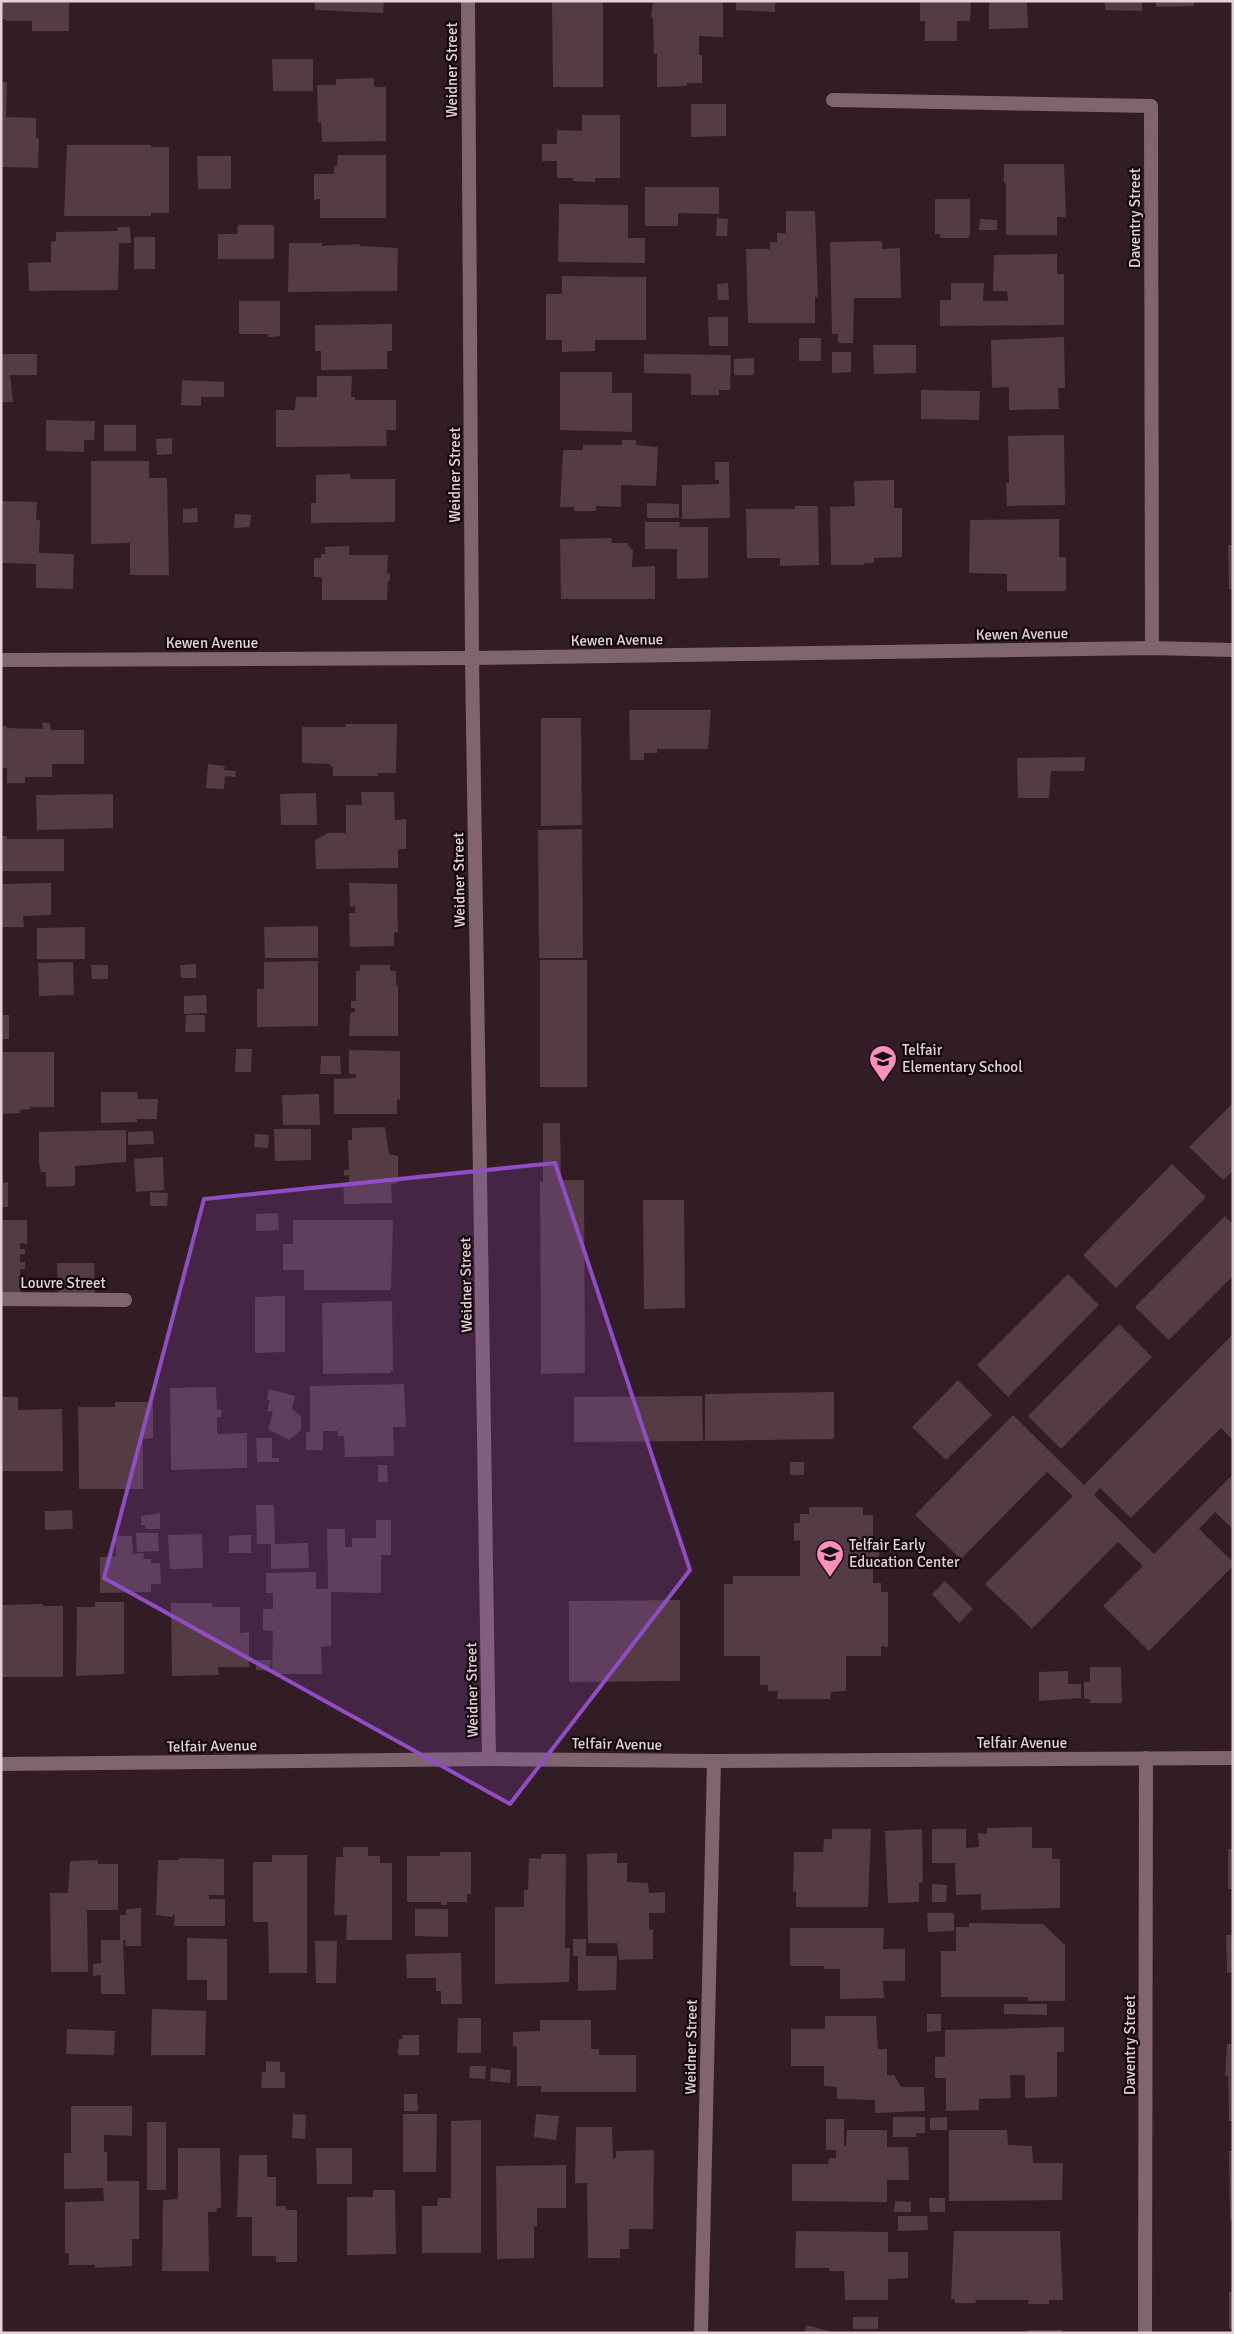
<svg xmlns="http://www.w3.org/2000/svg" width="1234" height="2334" font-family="Signika,sans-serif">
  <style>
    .building { fill: #543b44 }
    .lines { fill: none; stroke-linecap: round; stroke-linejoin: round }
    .minor { stroke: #80656f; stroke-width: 14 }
    .marked { fill: #904dc4; fill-opacity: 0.2; stroke: #904dc4; stroke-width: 4; stroke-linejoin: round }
    .labels { text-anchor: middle; stroke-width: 4.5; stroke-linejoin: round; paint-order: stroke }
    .street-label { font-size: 15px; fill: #e3d3d8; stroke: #13090d }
    .poi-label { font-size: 15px; fill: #e3d3d8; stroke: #13090d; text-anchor: start }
  </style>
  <rect width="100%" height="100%" fill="#321c25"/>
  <!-- building -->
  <g class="building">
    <path d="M1 1H69V31H32V21H6V19H1Z"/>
    <path d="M315 1H384L383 13 315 10Z"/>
    <path d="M552 1H603V87H553Z"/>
    <path d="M653 1H723V37L699 36V55H702V83H687V86L657 87V54H654L653 18H651Z"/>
    <path d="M736 1H775V12L736 10Z"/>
    <path d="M920 1H971L970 21H957V41H925V21H920Z"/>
    <path d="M989 1H1027L1028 28 989 29Z"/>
    <path d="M1105 1H1142V11L1105 10Z"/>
    <path d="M1156 1H1194V6L1156 7Z"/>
    <path d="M272 59H313V91H273Z"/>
    <path d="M374 78V87H386V141L322 142 321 122 318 123 317 85H336V79Z"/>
    <path d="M1 82H7L6 117 36 118V138L39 139 38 168 1 167Z"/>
    <path d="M691 104H726V136L691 137Z"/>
    <path d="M582 115H620V178H595V182L573 181V178H557V161H542V144H557V130L582 131Z"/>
    <path d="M67 145H151V147H169V213H151V216H64Z"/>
    <path d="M338 155H386V218H320V199L314 200V174H334V167L337 166Z"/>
    <path d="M197 156H231V189H198Z"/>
    <path d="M1004 164H1064L1066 217H1057V235H1006V183H1004Z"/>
    <path d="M645 187H719V214L678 213V226H645Z"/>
    <path d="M935 199H970V234L968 238H940V234H935Z"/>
    <path d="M559 204 628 205V238H645V263L558 262Z"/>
    <path d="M786 211H815L818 297H815V323H748L746 249H770V242H777V233H786Z"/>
    <path d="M717 218 728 219 727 236H716Z"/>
    <path d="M980 219 997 220V230H979Z"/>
    <path d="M238 225H274V259H218V234H237Z"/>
    <path d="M117 227H130L131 243H119L118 290 29 291 28 263 51 262V242L56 241V232L118 231Z"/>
    <rect x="134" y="237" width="21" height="32"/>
    <path d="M882 241V249L900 248 901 298H854L853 343H838V334H832L830 242Z"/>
    <path d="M289 243H322V246L360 244V246L398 248 397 291 288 292Z"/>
    <path d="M1057 254V274H1064V325L940 326V300H951V283H984L983 301H1008L1007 291H993L994 255Z"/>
    <path d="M562 276 646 277V340H595V351L562 352V340H546V294H562Z"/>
    <path d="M728 283 729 300H718L717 284Z"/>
    <path d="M239 301H280V336L268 337 269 334H239Z"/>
    <path d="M708 317H728V346H709Z"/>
    <path d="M392 324V351H387V369L321 370V351H315V325Z"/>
    <path d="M1064 337 1065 388H1058L1059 409 1009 410V387L992 388 991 340Z"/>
    <rect x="799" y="338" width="22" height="23"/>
    <path d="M873 345H916V373L874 374Z"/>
    <path d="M832 352H851V372L832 373Z"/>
    <path d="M1 354H37V375H10L13 402H1Z"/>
    <path d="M644 354 731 355 730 390H719V395H691V374L644 373Z"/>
    <path d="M754 358V375H734V359Z"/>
    <path d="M560 372H612V393H632V432L560 430Z"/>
    <path d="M317 376H352L351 397H355V400H396V430H386L387 446 276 447V410H295L296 397H317Z"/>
    <path d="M182 380 224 382V397H201V406L181 405Z"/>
    <path d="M921 390 980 391 979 420 921 419Z"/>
    <path d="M46 420 95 421 94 440H84V452L46 451Z"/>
    <rect x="104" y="425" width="32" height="26"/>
    <path d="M1064 435 1065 505 1007 506 1006 483H1009L1008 436Z"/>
    <path d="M172 438V454L157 455 156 439Z"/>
    <path d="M622 440H636V445L658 447 656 486 621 485V507L596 506V511H574V507H560L563 450H583V445H622Z"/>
    <path d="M91 461H149V478H167L169 575H130V543L91 544Z"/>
    <path d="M715 462H729L730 518 682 519V485L719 484V480H715Z"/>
    <path d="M350 474 351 479H395V522L311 523V503H316V475Z"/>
    <path d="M894 480V508H902V557L874 558V563H864V565H831L830 507 855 506 854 481Z"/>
    <path d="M1 501 37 502 36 520H40L39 553 74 554 73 589 36 588V564L1 563Z"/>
    <path d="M647 503 679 504V518H647Z"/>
    <path d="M795 506H818L819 565 780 566V558H747L746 509H795Z"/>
    <path d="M197 508 198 522 183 523V509Z"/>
    <path d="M235 514 251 515 250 527 234 528Z"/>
    <path d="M1059 519V557H1066V591H1007V574L969 573 970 520Z"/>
    <path d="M645 522H680L679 527H708V578L677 579V549H645Z"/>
    <path d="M612 538 611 543H626L633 551 632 567 655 566V599H561L560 539Z"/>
    <path d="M1228 545H1233V589H1229Z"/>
    <path d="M349 546V555H388L387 573 390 574V581H388L387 600H322V577H314V558H321V554H325V547Z"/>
    <path d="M629 710H711L708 749H657V753H644V760H630Z"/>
    <path d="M541 718H581L582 825 541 826Z"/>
    <path d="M42 722 50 723 51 730H84V764H52V777H25V783H7V768H1V726H7V728L43 729Z"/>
    <path d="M345 724H397L396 773H378V776H333V767L330 766V764L302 763V727H346Z"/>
    <path d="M1085 757 1084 771H1051L1049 798H1018L1017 758Z"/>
    <path d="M208 764 225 766 224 770 236 771 235 777 225 776 224 789 206 788Z"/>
    <path d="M361 792H394L395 820 406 819V849H398V868L316 869 315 840 328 833H346V805H362Z"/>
    <path d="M316 793 317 825H281L280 794Z"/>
    <path d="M113 794V828L37 830 36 795Z"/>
    <path d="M582 829 583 958H539L538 830Z"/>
    <path d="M1 836H7V839H64V871H1Z"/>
    <path d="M51 883V915L23 916 24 927H1V884Z"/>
    <path d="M349 883 397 884 398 933 394 932V946L350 947 349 913H355V906L350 907Z"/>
    <path d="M318 926V958H265L264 927Z"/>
    <path d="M85 927V959H37V928Z"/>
    <rect x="540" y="960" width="47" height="127"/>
    <path d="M318 961V1026L257 1027V989H264V962Z"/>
    <path d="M73 962 74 995 39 996 38 963Z"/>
    <path d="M196 964V978H181L180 965Z"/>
    <path d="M91 965H108V979H92Z"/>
    <path d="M360 965H390V971H396V985H398V1036H349L350 1013 355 1012V1008H351V1001H356V971H360Z"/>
    <path d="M206 995 207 1013 184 1014V996Z"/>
    <rect x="1" y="1015" width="8" height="24"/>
    <path d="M186 1015H205V1032H185Z"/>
    <path d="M236 1049H252L251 1072H235Z"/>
    <path d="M349 1050 400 1051V1100L397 1099V1114H334V1079L356 1078V1074H349Z"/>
    <path d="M1 1052H54V1107H30V1109L20 1110V1113L3 1114V1117H1Z"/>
    <path d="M321 1056H340L341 1074H320Z"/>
    <path d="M101 1092H137L138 1099H158L157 1119H137V1122L101 1123Z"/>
    <path d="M319 1094 320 1125H283L282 1095Z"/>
    <path d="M1233 1103V1171L1223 1180 1189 1147Z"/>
    <path d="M543 1123H560L561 1180H584L585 1373 541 1374 540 1182H543Z"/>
    <path d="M385 1127 389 1154 398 1156V1183L391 1184 392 1203 344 1204 343 1183H349V1175L344 1176V1170H349L348 1140H352V1128Z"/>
    <path d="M274 1129H311V1160L275 1161Z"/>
    <path d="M126 1130V1162L75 1166V1186L46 1187V1172H41L39 1162V1132Z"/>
    <path d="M153 1131 154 1144 128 1145V1132Z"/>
    <path d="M255 1134 269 1135 268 1148 254 1147Z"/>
    <path d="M163 1157 164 1190 136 1192 134 1159Z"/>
    <path d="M1 1158 3 1183 8 1182V1207H2L1 1205Z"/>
    <path d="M1172 1164 1206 1197 1116 1288 1083 1255Z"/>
    <path d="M150 1192 168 1193 167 1206H150Z"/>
    <path d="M643 1200H684L685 1308 644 1309Z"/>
    <path d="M278 1213 279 1230 256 1231V1214Z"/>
    <path d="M1225 1216 1233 1224V1276L1169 1340 1135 1307Z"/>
    <path d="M1 1220H27V1244L20 1243V1249H25V1254H20V1262H25V1269H20L21 1294H1Z"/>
    <path d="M293 1220H393L391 1290H304V1270H283V1244H293Z"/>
    <path d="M57 1263H94L95 1294H58Z"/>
    <path d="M1068 1274 1099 1305 1008 1397 977 1365Z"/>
    <path d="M277 1296H285V1352L255 1353V1297Z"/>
    <path d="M392 1301 393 1370H391V1373L323 1374 322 1303Z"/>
    <path d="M1119 1324 1152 1357 1061 1449 1028 1416Z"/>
    <path d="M1233 1334V1440L1221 1428 1131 1518 1100 1488 1094 1495 1154 1554 1233 1474V1529L1215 1512 1199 1529 1233 1562V1566L1149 1651 1103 1606 1143 1566 1118 1542 1032 1629 985 1584 1073 1496 1047 1472 961 1559 915 1515 1013 1415 1084 1485Z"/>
    <path d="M958 1380 992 1415 946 1460 912 1427Z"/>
    <path d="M404 1384 406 1427H393L394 1456 345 1457 344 1436H338V1431H323V1450H306V1432H310V1386Z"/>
    <path d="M216 1387 217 1409 222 1410 221 1417H217V1434L247 1433V1468L171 1470 170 1388Z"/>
    <path d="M269 1389 295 1396 292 1409 301 1416V1430L289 1440 268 1429 273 1412 267 1411 270 1400H267Z"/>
    <path d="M834 1392V1439L705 1441V1394Z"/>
    <path d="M702 1396 703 1441 574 1442V1397Z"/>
    <path d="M1 1397H18V1410L62 1409 63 1471H1Z"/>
    <path d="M115 1402H153V1438L143 1439V1489H79L78 1407H115Z"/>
    <path d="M256 1438H272V1458H279V1462H257Z"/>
    <rect x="790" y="1462" width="14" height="13"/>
    <path d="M378 1465H387L388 1482H378Z"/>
    <path d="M256 1505H274L275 1544 308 1543 309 1568 271 1569V1544H257Z"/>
    <path d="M809 1507H863V1515H873V1544L879 1543V1557L873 1558V1583H881V1592H888V1647L881 1646V1656H846V1691L831 1692 830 1699H777L778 1691H768V1685H760V1656H724V1584H733V1576H800V1540L794 1541V1523H800V1514H809Z"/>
    <path d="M72 1510 73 1529 45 1530V1511Z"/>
    <path d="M160 1513V1529H146L145 1525H141V1516Z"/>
    <path d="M376 1520H391V1555H381V1593L331 1592V1646L321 1647 322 1674H272L273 1631 263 1630V1609H273V1593H266V1573L316 1572V1589H328L327 1529H345V1547H352V1538H376Z"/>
    <path d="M136 1533H158L159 1551 137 1552Z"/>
    <path d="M202 1534 203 1568 170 1569 168 1535Z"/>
    <path d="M242 1535H251V1553H229V1536Z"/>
    <path d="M115 1536H132L133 1554 144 1553 143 1559H151V1563H160L161 1584H151V1592L100 1593V1557L116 1556Z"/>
    <path d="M945 1581 973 1609 959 1623 932 1594Z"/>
    <path d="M680 1600V1681L569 1682V1601Z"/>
    <path d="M95 1602H124V1674L76 1676 77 1607H95Z"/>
    <path d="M171 1603H212V1607H240V1633L249 1632V1667H218L219 1675 172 1676Z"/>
    <path d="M43 1604V1606H63V1677H1V1605Z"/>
    <path d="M256 1660H271L270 1671 256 1670Z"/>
    <path d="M1090 1667H1121L1122 1703H1090L1091 1699H1084V1682H1090Z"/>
    <path d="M1068 1671V1684H1081V1698L1039 1701V1672Z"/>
    <path d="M1032 1827V1848H1052V1859H1060V1908L981 1910V1894L956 1895 955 1863H932V1829H966V1848L979 1847 978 1833 987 1834V1828Z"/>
    <path d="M832 1829H871L868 1907H796V1891L793 1892 794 1852H823L824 1839H832Z"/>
    <path d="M922 1829 923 1883 919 1882V1902L888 1903 885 1831Z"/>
    <path d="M343 1847H368V1856H380V1863H392V1940H346L347 1915H334L336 1857H343Z"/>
    <rect x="1228" y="1849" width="5" height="40"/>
    <path d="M440 1852H471V1894H467V1902H447V1905H441V1902H407V1856H440Z"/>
    <path d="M617 1853V1863H627V1882L648 1883 649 1893 665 1892V1913H649V1930L653 1929V1959L619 1960 617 1943H588L587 1854Z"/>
    <path d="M541 1854H566L565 1948H570L569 1982 495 1984V1907H524V1890H528L529 1858 541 1859Z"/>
    <path d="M272 1855H307V1973H269L268 1922H253V1862H272Z"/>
    <path d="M179 1858 224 1859V1895H209V1899H225V1926H174L175 1915 173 1914V1917L156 1915 158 1860H179Z"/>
    <path d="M98 1860V1864H118V1910H87L88 1972H51L50 1893H68L70 1861Z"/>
    <path d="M932 1884 947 1885 946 1902H932Z"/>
    <path d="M141 1908V1946H125L126 1941 123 1940 125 1994H101V1975L93 1976V1964L101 1963V1940H120V1915H126V1909Z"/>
    <path d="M415 1909H448V1937L415 1936Z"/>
    <path d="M927 1913H954V1931L928 1932Z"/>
    <path d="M969 1923 1043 1924 1065 1945V2001H1028V1997H941V1951H956V1927H969Z"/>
    <path d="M790 1928H884L883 1949H905V1981H883L884 1998 840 1999V1969H824V1966H790Z"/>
    <path d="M1226 1935H1233V1972L1227 1973Z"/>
    <path d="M187 1938 227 1939V2000H207V1980H187Z"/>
    <path d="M573 1939H586V1956H617L616 1990 578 1991V1956H573Z"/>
    <path d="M315 1941H337L336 1983H316Z"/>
    <path d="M461 1953 462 2004H441V1991H436V1978H407L406 1954Z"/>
    <path d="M1004 2004H1047V2015L1004 2014Z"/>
    <path d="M152 2009 206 2011 205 2055H151Z"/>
    <path d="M927 2014H941V2031L927 2032Z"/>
    <path d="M825 2016H876L878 2049H887V2075H894L901 2087H924L925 2111 875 2113V2100L837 2099V2087L824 2086V2066H791V2029H825Z"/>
    <path d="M458 2018H481V2053H457Z"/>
    <path d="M540 2020H591V2049H599V2055H636V2092H541V2086H517V2047L513 2046V2032L540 2031Z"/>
    <path d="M1064 2027V2052H1057V2097L1025 2098V2075H1010L1011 2098 979 2099V2110L946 2111V2078H935V2057H945V2030Z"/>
    <path d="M67 2029 115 2031 114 2055 66 2054Z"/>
    <path d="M402 2035H419V2055H398L399 2039H403Z"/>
    <path d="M1227 2044H1233V2121H1229L1228 2075 1225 2076Z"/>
    <path d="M266 2061 280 2062V2072H285V2088H261L262 2072H266Z"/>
    <path d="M470 2066H486L485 2079 469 2078Z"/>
    <path d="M491 2068 511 2070 510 2083 490 2081Z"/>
    <path d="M404 2094H417L418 2111H404Z"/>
    <path d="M71 2106H132V2136L104 2135V2152H107V2181H139V2239H132V2266L95 2268V2265H69V2253H65V2202L104 2201 103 2188 64 2189V2153H71Z"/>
    <path d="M293 2114 306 2115 305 2139 292 2138Z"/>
    <path d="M403 2114H437L436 2172H403Z"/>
    <path d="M536 2114 559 2116 556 2140 534 2137Z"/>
    <path d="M893 2117H925V2133H916V2137H893Z"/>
    <path d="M947 2117V2130H930V2118Z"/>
    <path d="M826 2119H844V2146H846L847 2130H887V2147H908L909 2180H887V2202L792 2201V2164H828L829 2158H836V2150H826Z"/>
    <path d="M481 2120V2253H422V2206H437L438 2198H451V2121Z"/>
    <rect x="147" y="2122" width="19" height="68"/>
    <path d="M576 2127H612L613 2158H616V2151L654 2150 653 2229H629V2249H620V2258H588L587 2183H575Z"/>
    <path d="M949 2130H1007L1008 2145 1032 2146 1033 2163H1063L1062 2200 949 2201Z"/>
    <path d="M178 2148H220L221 2208H217L216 2212H208L209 2271H162L163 2200 178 2199Z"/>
    <path d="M316 2148H352V2184H317Z"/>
    <path d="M1229 2151H1233V2219L1230 2220Z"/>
    <path d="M239 2155H267V2177H276V2206H286V2210H297V2262H276V2256H252V2217H237Z"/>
    <path d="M566 2165V2208H537V2226H534V2258L497 2259 496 2166Z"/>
    <path d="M373 2190H395L396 2254 347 2255V2197H373Z"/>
    <path d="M929 2198H945V2212H930Z"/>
    <path d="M895 2201 911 2202V2212H894Z"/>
    <path d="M898 2216H927L928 2230 898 2231Z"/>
    <path d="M796 2231 888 2232V2252H908V2278L888 2279V2300H845L844 2271H829V2268H795Z"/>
    <path d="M954 2231H1060L1063 2300H1049V2304H1028L1029 2300H975L976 2303H955V2299H951Z"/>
    <rect x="1229" y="2292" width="4" height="37"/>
    <rect x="853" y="2317" width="25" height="12"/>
    <path d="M807 2325 832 2332V2333H804Z"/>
    <rect x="1028" y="2330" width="34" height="3"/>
  </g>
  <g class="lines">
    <!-- minor -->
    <g class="minor">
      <path d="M468 1 472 658 489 1759"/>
      <path d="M833 100 1151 106 1152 648"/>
      <path d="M1 660 472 658 1152 648 1233 650"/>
      <path d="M1 1299 125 1300"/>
      <path d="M1 1764 489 1759 714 1761 1233 1758"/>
      <path d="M701 2333 714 1761"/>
      <path d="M1145 2333 1146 1758"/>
    </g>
  </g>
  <!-- marked area -->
  <path class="marked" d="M555 1163 690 1570 510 1804 104 1578 204 1199Z"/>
  <!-- icons -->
  <defs>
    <symbol id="school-pin" viewBox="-11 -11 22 30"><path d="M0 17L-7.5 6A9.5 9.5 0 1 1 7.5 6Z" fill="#fe8ebe" stroke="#13090d"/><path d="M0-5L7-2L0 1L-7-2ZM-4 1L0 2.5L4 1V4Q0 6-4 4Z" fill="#111"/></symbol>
  </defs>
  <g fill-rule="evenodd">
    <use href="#school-pin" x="867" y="1043" width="32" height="43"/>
    <use href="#school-pin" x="814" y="1538" width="32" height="43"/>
  </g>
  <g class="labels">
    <!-- street labels -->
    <g class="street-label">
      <text transform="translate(452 70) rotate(-90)" y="5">Weidner Street</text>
      <text transform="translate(1135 218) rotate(-90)" y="5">Daventry Street</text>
      <text transform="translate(455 475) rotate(-90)" y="5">Weidner Street</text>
      <text transform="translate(1022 634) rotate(-1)" y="5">Kewen Avenue</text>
      <text transform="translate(617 640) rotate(-1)" y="5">Kewen Avenue</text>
      <text x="212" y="648">Kewen Avenue</text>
      <text transform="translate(459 880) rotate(-91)" y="5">Weidner Street</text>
      <text x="63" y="1288">Louvre Street</text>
      <text transform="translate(466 1285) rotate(-91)" y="5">Weidner Street</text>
      <text transform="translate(472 1690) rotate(-91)" y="5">Weidner Street</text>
      <text x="1022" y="1748">Telfair Avenue</text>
      <text transform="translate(617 1744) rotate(1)" y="5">Telfair Avenue</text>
      <text transform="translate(212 1746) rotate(-1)" y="5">Telfair Avenue</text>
      <text transform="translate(1130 2045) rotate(-90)" y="5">Daventry Street</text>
      <text transform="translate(691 2047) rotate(-89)" y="5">Weidner Street</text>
    </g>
    <!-- poi labels -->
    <g class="poi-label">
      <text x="902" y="1055">Telfair<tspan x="902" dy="17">Elementary School</tspan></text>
      <text x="849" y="1550">Telfair Early<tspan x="849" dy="17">Education Center</tspan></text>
    </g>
  </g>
  <!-- border -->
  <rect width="1234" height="2334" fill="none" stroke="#e3d3d8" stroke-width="5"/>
</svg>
